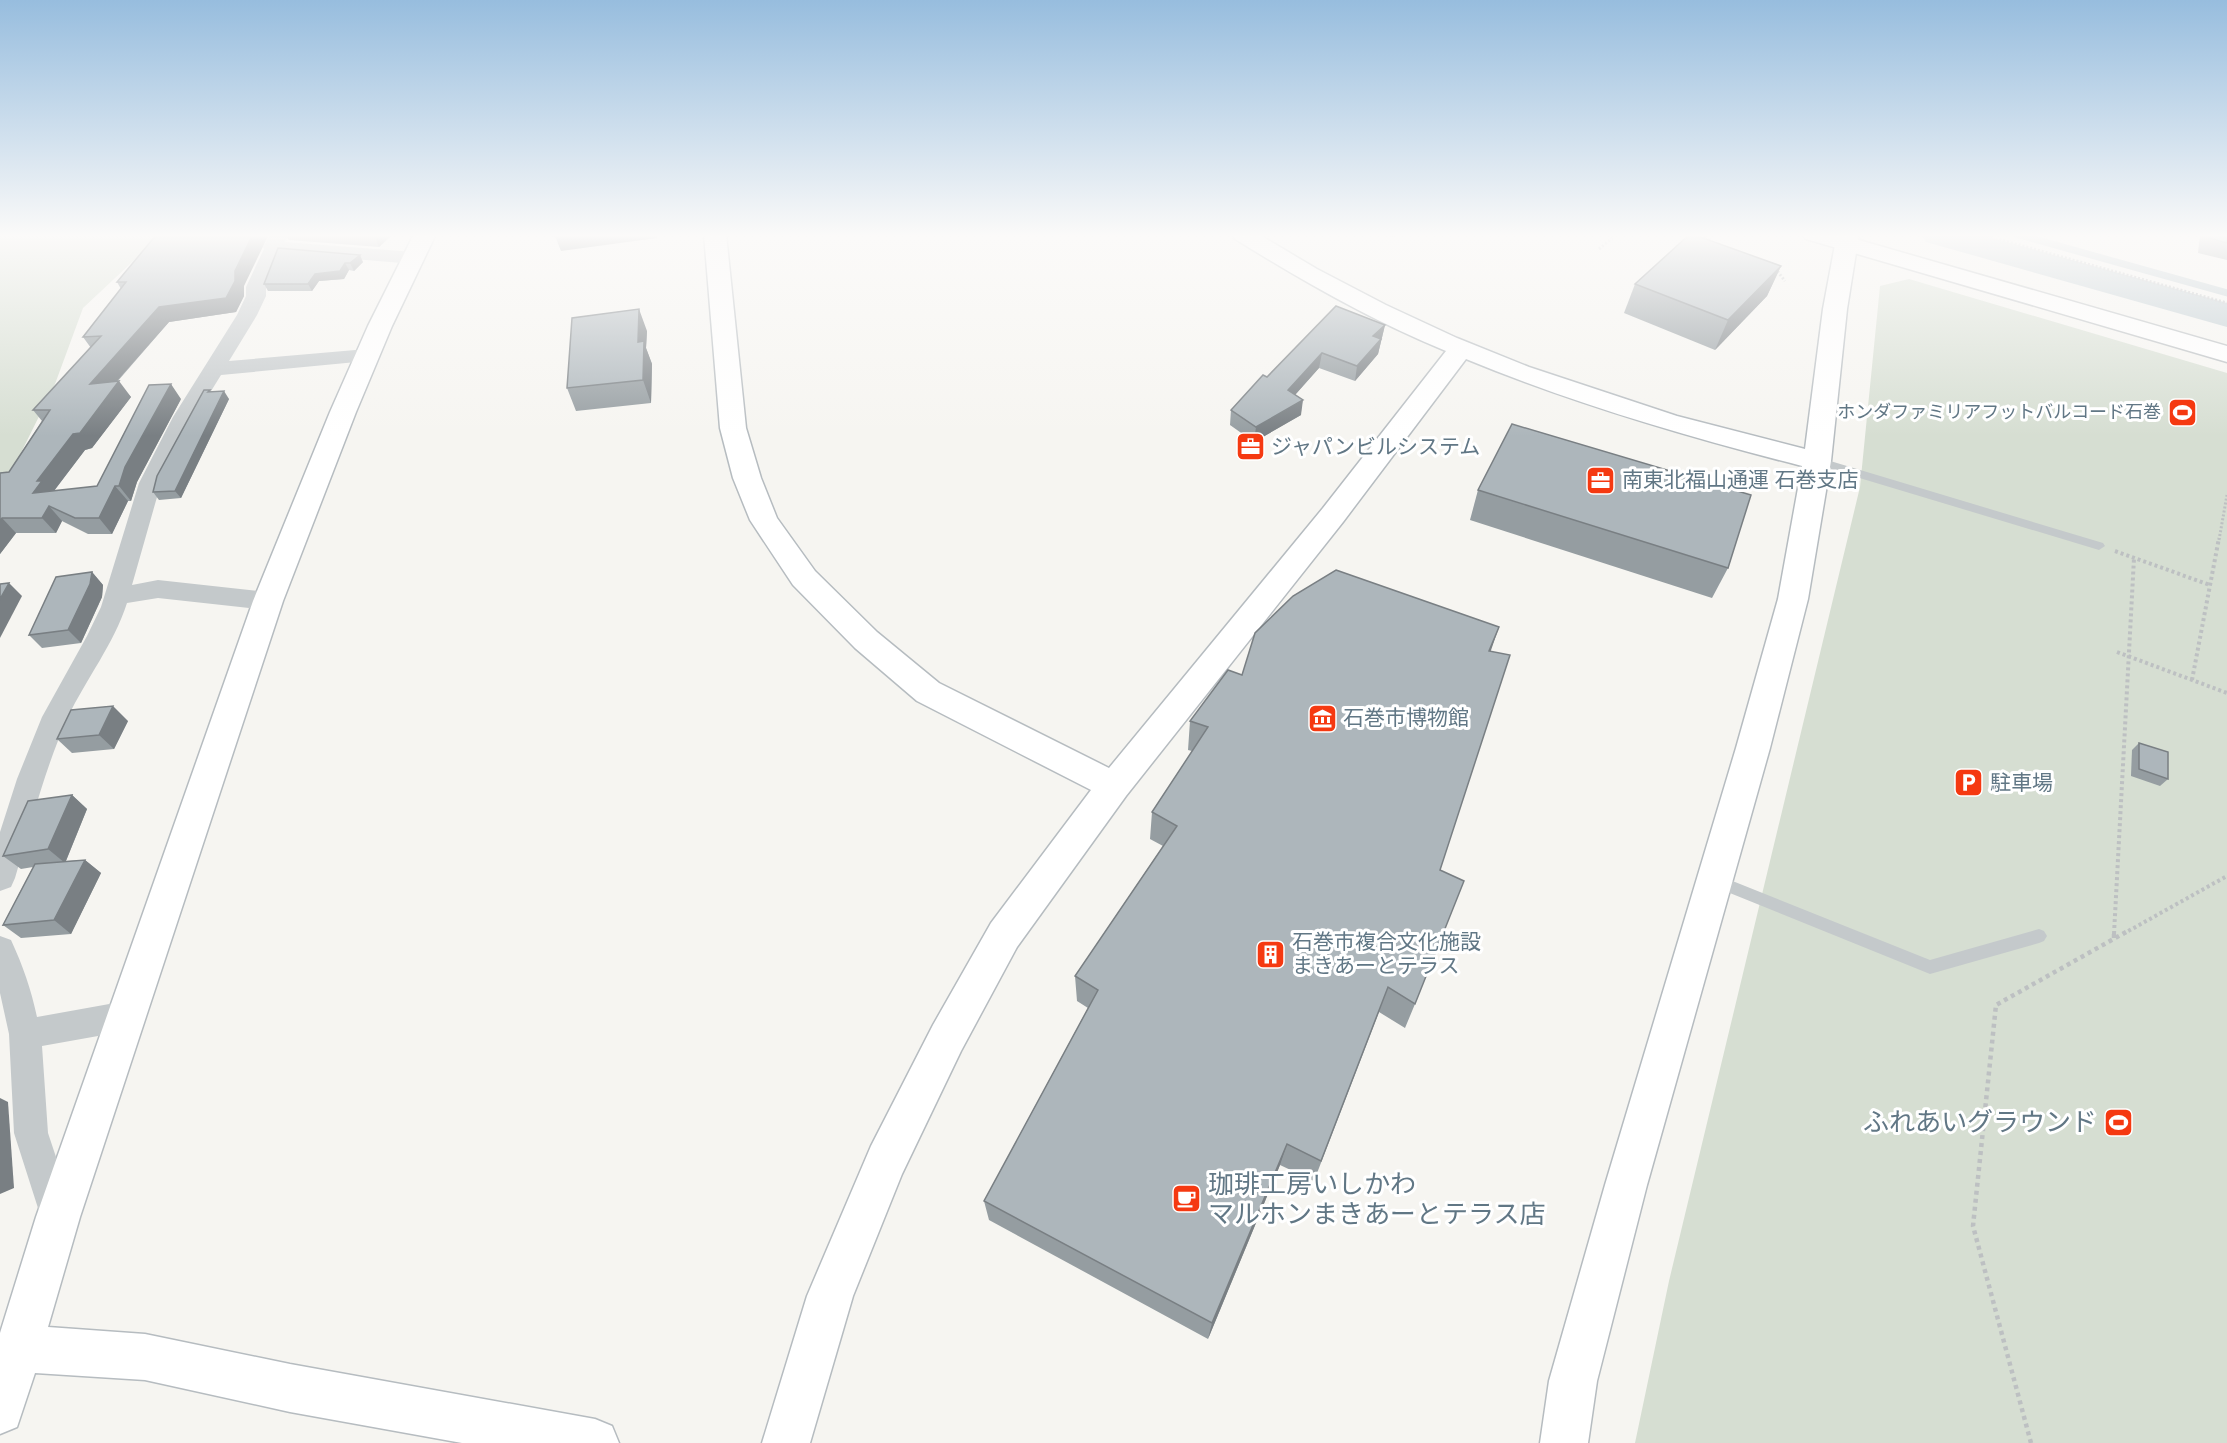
<svg xmlns="http://www.w3.org/2000/svg" width="2227" height="1443" font-family="'Nunito Sans','Noto Sans JP',sans-serif">
  <style>
    .green { fill: #d6ded2 }
    .lines { fill: none; stroke-linecap: round; stroke-linejoin: round }
    .stream { stroke: #becbd0; stroke-width: 7 }
    .river { fill: #becbd0; fill-rule: evenodd }
    .secondary-casing { stroke: #b6bcc0; stroke-width: 3 }
    .primary-casing { stroke: #b7bcbf; stroke-width: 3 }
    .path-far2 { stroke: #bdc0c2; stroke-width: 3; stroke-dasharray: 2 2; stroke-linecap: butt }
    .path-far1 { stroke: #bdc0c2; stroke-width: 4; stroke-dasharray: 3 3; stroke-linecap: butt }
    .path { stroke: #bdc0c2; stroke-width: 4.5; stroke-dasharray: 4 4; stroke-linecap: butt }
    .lane { fill: #c4c9cb; fill-rule: evenodd }
    .street { fill: #c4c9cb; fill-rule: evenodd }
    .secondary { fill: #fff; fill-rule: evenodd }
    .primary { fill: #fff; fill-rule: evenodd }
    .wall { fill: #959da1 }
    .shaded-wall { fill: #797f83 }
    .building { fill: #adb6bb; stroke: #797f83; stroke-width: 1.5 }
    .labels { text-anchor: middle; stroke-width: 6; stroke-linejoin: round; paint-order: stroke }
    .far-poi-label { font-size: 18px; fill: #617785; stroke: #fff; text-anchor: end }
    .poi-label { font-size: 21px; fill: #617785; stroke: #fff; text-anchor: start }
    .near-poi-label { font-size: 26px; fill: #617785; stroke: #fff; text-anchor: end }
  </style>
  <rect width="100%" height="100%" fill="#f6f5f1"/>
  <!-- green -->
  <g class="green">
    <path d="M0 234H162L83 308 55 384 11 473 0 484Z"/>
    <path d="M1909 279 2227 373V1443H1635L1669 1281 1860 487 1880 286Z"/>
  </g>
  <g class="lines">
    <!-- stream -->
    <path class="stream" d="M2016 234 2227 293"/>
    <!-- river -->
    <path class="river" d="M1921 234H1978L2227 303V327L1926 242Z"/>
    <defs>
      <g id="secondary">
        <path d="M414 234H436L392 326 356 412 283 601 80 1217 48 1327 145 1334 290 1364 595 1419 612 1426 619 1443H462L290 1412 145 1380 35 1373 17 1427 0 1434V1333L36 1217 253 601 330 412 368 326Z"/>
        <path d="M704 234H726L746 428 761 478 777 518 815 571 877 632 939 683 1109 768 1323 508 1446 351C1372 321 1303 281 1235 239L1232 234H1258L1317 269 1386 305 1457 338 1529 367 1677 416 1805 449 1823 309 1837 234H1859L1847 309 1831 461 1808 599 1770 748 1647 1185 1597 1381 1588 1443H1540L1549 1381 1605 1185 1736 748 1778 599 1802 466C1688 437 1575 404 1466 359L1343 522 1126 796 1017 947 961 1051 902 1174 853 1296 810 1443H762L807 1296 871 1146 933 1025 991 923 1091 790 917 701 855 648 793 585 750 520 733 478 720 428Z"/>
      </g>
      <path id="primary" d="M1803 234H1838L2227 346V362L1806 239Z"/>
    </defs>
    <!-- secondary casing -->
    <use href="#secondary" class="secondary-casing"/>
    <!-- primary casing -->
    <use href="#primary" class="primary-casing"/>
    <!-- path-far2 -->
    <g class="path-far2">
      <path d="M1702 234 1713 243"/>
      <path d="M1980 234 2227 303"/>
      <path d="M1599 249 1617 234"/>
      <path d="M1775 268 1785 281"/>
      <path d="M2219 540 2227 495"/>
    </g>
    <!-- path-far1 -->
    <g class="path-far1">
      <path d="M2115 551 2210 585"/>
      <path d="M2117 652 2227 693"/>
      <path d="M2192 680 2219 538"/>
      <path d="M2114 934 2134 558"/>
      <path d="M2123 934 2227 876"/>
    </g>
    <!-- path -->
    <g class="path">
      <path d="M2114 938V932"/>
      <path d="M2031 1443 1973 1226 1996 1005 2126 932"/>
    </g>
    <!-- lane -->
    <g class="lane">
      <path d="M1817 457 2103 543 2105 546 2099 550 1813 464V458Z"/>
      <path d="M1715 874 1930 960 2039 929 2044 931 2047 936 2044 941 2039 943 1930 974 1710 885 1708 880 1710 875Z"/>
    </g>
    <!-- street -->
    <g class="street">
      <path d="M271 234H289L285 242 414 252 421 254 423 258 421 262 414 264 281 253 266 287V296L257 315 229 361 367 349 374 351 377 355 374 359 367 361 221 375 195 417 161 483 132 585 158 580 268 592 277 595 280 601 277 607 268 610 158 598 127 603C114 644 86 679 68 717 45 768 31 824 15 878L11 887 0 891V832L17 779 42 717 87 636 101 607 139 483 173 417 237 315 246 296V287L264 249 263 247Z"/>
      <path d="M0 936 11 940C23 966 31 989 37 1017L126 1001 137 1005 142 1016 137 1027 126 1031 42 1046 48 1133 76 1217 71 1230 58 1235 45 1230 14 1133 9 1034 0 993Z"/>
    </g>
    <!-- secondary -->
    <use href="#secondary" class="secondary"/>
    <!-- primary -->
    <use href="#primary" class="primary"/>
  </g>
  <!-- wall -->
  <g class="wall">
    <path d="M157 234 244 286V296L236 312 169 322 117 382 131 397 92 448 85 450 54 491 97 486 181 399 137 482 131 501H128L112 534H88L62 521 56 533H16L0 554V473L9 472 42 421 33 410 91 348 83 337 121 289 117 282Z"/>
    <path d="M285 234H393L379 247 289 240Z"/>
    <path d="M1385 234H1398L1393 237Z"/>
    <path d="M2200 234H2227V260L2198 253Z"/>
    <path d="M278 248 363 262 354 271 349 270 344 279 319 281 312 291H268L264 284Z"/>
    <path d="M1781 266 1767 296 1715 350 1624 313 1635 284Z"/>
    <path d="M1385 325 1378 354 1355 381 1319 368 1295 395 1301 415 1254 442 1230 425 1231 410 1267 377Z"/>
    <path d="M647 331 646 348 652 364 651 403 576 411 567 388Z"/>
    <path d="M210 390 211 392 229 399 181 498 159 500 153 492Z"/>
    <path d="M1478 490 1728 568 1712 598 1470 520Z"/>
    <path d="M92 572 103 585 102 597 81 643 42 648 29 635Z"/>
    <path d="M1491 651 1440 870 1415 1004 1405 1028 1379 1012 1314 1181 1280 1165 1208 1339 989 1220 984 1201 1088 1008 1077 1001 1075 976 1163 846 1150 839 1152 812 1192 751 1188 750 1190 721 1242 675Z"/>
    <path d="M128 721 114 749 72 753 57 739Z"/>
    <path d="M2139 743 2168 779 2160 786 2131 776 2132 750Z"/>
    <path d="M72 795 87 809 66 861 85 860 101 873 71 934 21 938 3 925 33 867 21 869 3 856Z"/>
  </g>
  <!-- shaded-wall -->
  <g class="shaded-wall">
    <path d="M253 234H269L244 286V296L236 312 169 322 101 399 90 384 159 307 235 271Z"/>
    <path d="M373 234H393L379 247Z"/>
    <path d="M571 234H657V238L561 251 555 236Z"/>
    <path d="M360 255 363 262 354 271 350 263Z"/>
    <path d="M345 263 349 270 344 279 319 281 312 291 308 284 315 274Z"/>
    <path d="M1781 266 1767 296 1715 350 1728 320Z"/>
    <path d="M639 309 647 331 646 348 652 364 651 403 643 380 638 342Z"/>
    <path d="M1385 325 1378 354 1355 381 1357 366 1373 336Z"/>
    <path d="M1322 353 1319 368 1286 405 1288 390Z"/>
    <path d="M119 381 131 397 92 448 85 450 53 492 33 493 37 481 73 434Z"/>
    <path d="M171 384 181 399 137 482 131 501 119 486 125 467Z"/>
    <path d="M224 391 229 399 181 498 175 491Z"/>
    <path d="M1303 400 1301 415 1254 442 1256 427Z"/>
    <path d="M115 486 128 501 112 534 99 518Z"/>
    <path d="M49 506 62 521 56 533 42 518Z"/>
    <path d="M2 518 16 533 0 554V521Z"/>
    <path d="M92 572 103 585 102 597 81 643 68 630Z"/>
    <path d="M9 583 22 596 0 638V599Z"/>
    <path d="M1499 627 1489 656V651Z"/>
    <path d="M113 706 128 721 114 749 99 735Z"/>
    <path d="M72 795 87 809 65 863 48 849Z"/>
    <path d="M85 860 101 873 71 934 54 920Z"/>
    <path d="M0 1098 8 1102 14 1188 0 1194Z"/>
    <path d="M1287 1144 1280 1165 1208 1339 1212 1323Z"/>
  </g>
  <!-- building -->
  <g class="building">
    <path d="M157 234H253L235 271V281L226 298 159 307 90 384 119 381 80 433 73 434 37 481H42L33 493 97 486 149 385 171 384 125 467 119 486H115L99 518H75L49 506 42 518H2L0 521V473L9 472 50 410H33L101 336 83 337 126 282H117Z"/>
    <path d="M555 234H571L555 236Z"/>
    <path d="M1690 234H1692L1781 266 1728 320 1635 284Z"/>
    <path d="M2210 234H2227V243L2209 238Z"/>
    <path d="M278 248 360 255 350 263H345L340 271 315 274 308 284H264Z"/>
    <path d="M1336 306 1385 325 1373 336 1381 339 1357 366 1322 353 1288 390 1303 400 1256 427 1231 410 1263 375 1267 377Z"/>
    <path d="M639 309 638 342 644 341 643 380 567 388 572 318Z"/>
    <path d="M204 390H210L208 392 224 391 175 491 153 492 157 476Z"/>
    <path d="M1512 424 1751 495 1728 568 1478 490Z"/>
    <path d="M1336 570 1499 627 1489 651 1510 655 1440 870 1464 881 1415 1004 1388 987 1321 1161 1287 1144 1212 1323 984 1201 1098 990 1075 976 1177 826 1152 812 1208 727 1190 721 1228 670 1242 675 1255 633 1293 596Z"/>
    <path d="M92 572 90 584 68 630 29 635 56 577Z"/>
    <path d="M9 583 0 599V584Z"/>
    <path d="M113 706 99 735 57 739 71 710Z"/>
    <path d="M2139 743 2168 752V779L2139 769Z"/>
    <path d="M72 795 48 849 3 856 28 801Z"/>
    <path d="M85 860 54 920 3 925 35 864Z"/>
  </g>
  <!-- sky -->
  <linearGradient id="sky" x2="0" y2="1"><stop stop-color="#97bdde"/><stop offset="0.54" stop-color="#fbfaf9"/><stop offset="1" stop-color="#fbfaf9" stop-opacity="0"/></linearGradient>
  <rect width="2227" height="436" fill="url(#sky)"/>
  <!-- icons -->
  <defs>
    <symbol id="stadium-square" viewBox="-11 -11 22 22"><rect x="-9" y="-9" width="18" height="18" rx="4" fill="#f53911" stroke="#fff"/><path d="M0-5a6.5 5 0 1 0 0 10a6.5 5 0 1 0 0-10ZM-3.5-1.8h7v3.6h-7Z" fill="#fff"/></symbol>
    <symbol id="office-square" viewBox="-11 -11 22 22"><rect x="-9" y="-9" width="18" height="18" rx="4" fill="#f53911" stroke="#fff"/><path d="M-6-3h4V-5.5h4V-3h4V5H-6ZM-1-4.5V-3h2v-1.5ZM-6 0V1H6V0Z" fill="#fff"/></symbol>
    <symbol id="museum-square" viewBox="-11 -11 22 22"><rect x="-9" y="-9" width="18" height="18" rx="4" fill="#f53911" stroke="#fff"/><path d="M0-6L6-3V-2H-6V-3ZM-5-1h2V3h-2ZM-1-1h2V3h-2ZM3-1h2V3H3ZM-6 4H6V6H-6Z" fill="#fff"/></symbol>
    <symbol id="parking-square" viewBox="-11 -11 22 22"><rect x="-9" y="-9" width="18" height="18" rx="4" fill="#f53911" stroke="#fff"/><path d="M-3.5-5.5H1a3.5 3.5 0 0 1 0 7H-1V5.5H-3.5ZM-1-3.4V-.6H.8a1.4 1.4 0 0 0 0-2.8Z" fill="#fff"/></symbol>
    <symbol id="building-square" viewBox="-11 -11 22 22"><rect x="-9" y="-9" width="18" height="18" rx="4" fill="#f53911" stroke="#fff"/><path d="M-4-6H4V6H1V3H-1V6H-4ZM-2.5-4.3h1.7v1.8h-1.7ZM.8-4.3h1.7v1.8H.8ZM-2.5-1h1.7V.8h-1.7ZM.8-1h1.7V.8H.8Z" fill="#fff"/></symbol>
    <symbol id="cafe-square" viewBox="-11 -11 22 22"><rect x="-9" y="-9" width="18" height="18" rx="4" fill="#f53911" stroke="#fff"/><path d="M-5.5-4.5H6V0H3Q3 3.5 0 3.5H-2.5Q-5.5 3.5-5.5 0ZM3-3.2v2h1.7v-2ZM-6 4.5H4V6H-6Z" fill="#fff"/></symbol>
  </defs>
  <g fill-rule="evenodd">
    <use href="#stadium-square" x="2166" y="396" width="33" height="33"/>
    <use href="#office-square" x="1234" y="430" width="33" height="33"/>
    <use href="#office-square" x="1584" y="464" width="33" height="33"/>
    <use href="#museum-square" x="1306" y="702" width="33" height="33"/>
    <use href="#parking-square" x="1952" y="766" width="33" height="33"/>
    <use href="#building-square" x="1254" y="938" width="33" height="33"/>
    <use href="#stadium-square" x="2102" y="1106" width="33" height="33"/>
    <use href="#cafe-square" x="1170" y="1182" width="33" height="33"/>
  </g>
  <g class="labels">
    <!-- far-poi labels -->
    <g class="far-poi-label">
      <text x="2161" y="418">ホンダファミリアフットバルコード石巻</text>
    </g>
    <!-- poi labels -->
    <g class="poi-label">
      <text x="1271" y="454">ジャパンビルシステム</text>
      <text x="1622" y="487">南東北福山通運 石巻支店</text>
      <text x="1343" y="725">石巻市博物館</text>
      <text x="1990" y="790">駐車場</text>
      <text x="1292" y="949">石巻市複合文化施設<tspan x="1292" dy="24">まきあーとテラス</tspan></text>
    </g>
    <!-- near-poi labels -->
    <g class="near-poi-label">
      <text x="2097" y="1131">ふれあいグラウンド</text>
      <text x="1208" y="1193" text-anchor="start">珈琲工房いしかわ<tspan x="1208" dy="30">マルホンまきあーとテラス店</tspan></text>
    </g>
  </g>
</svg>
